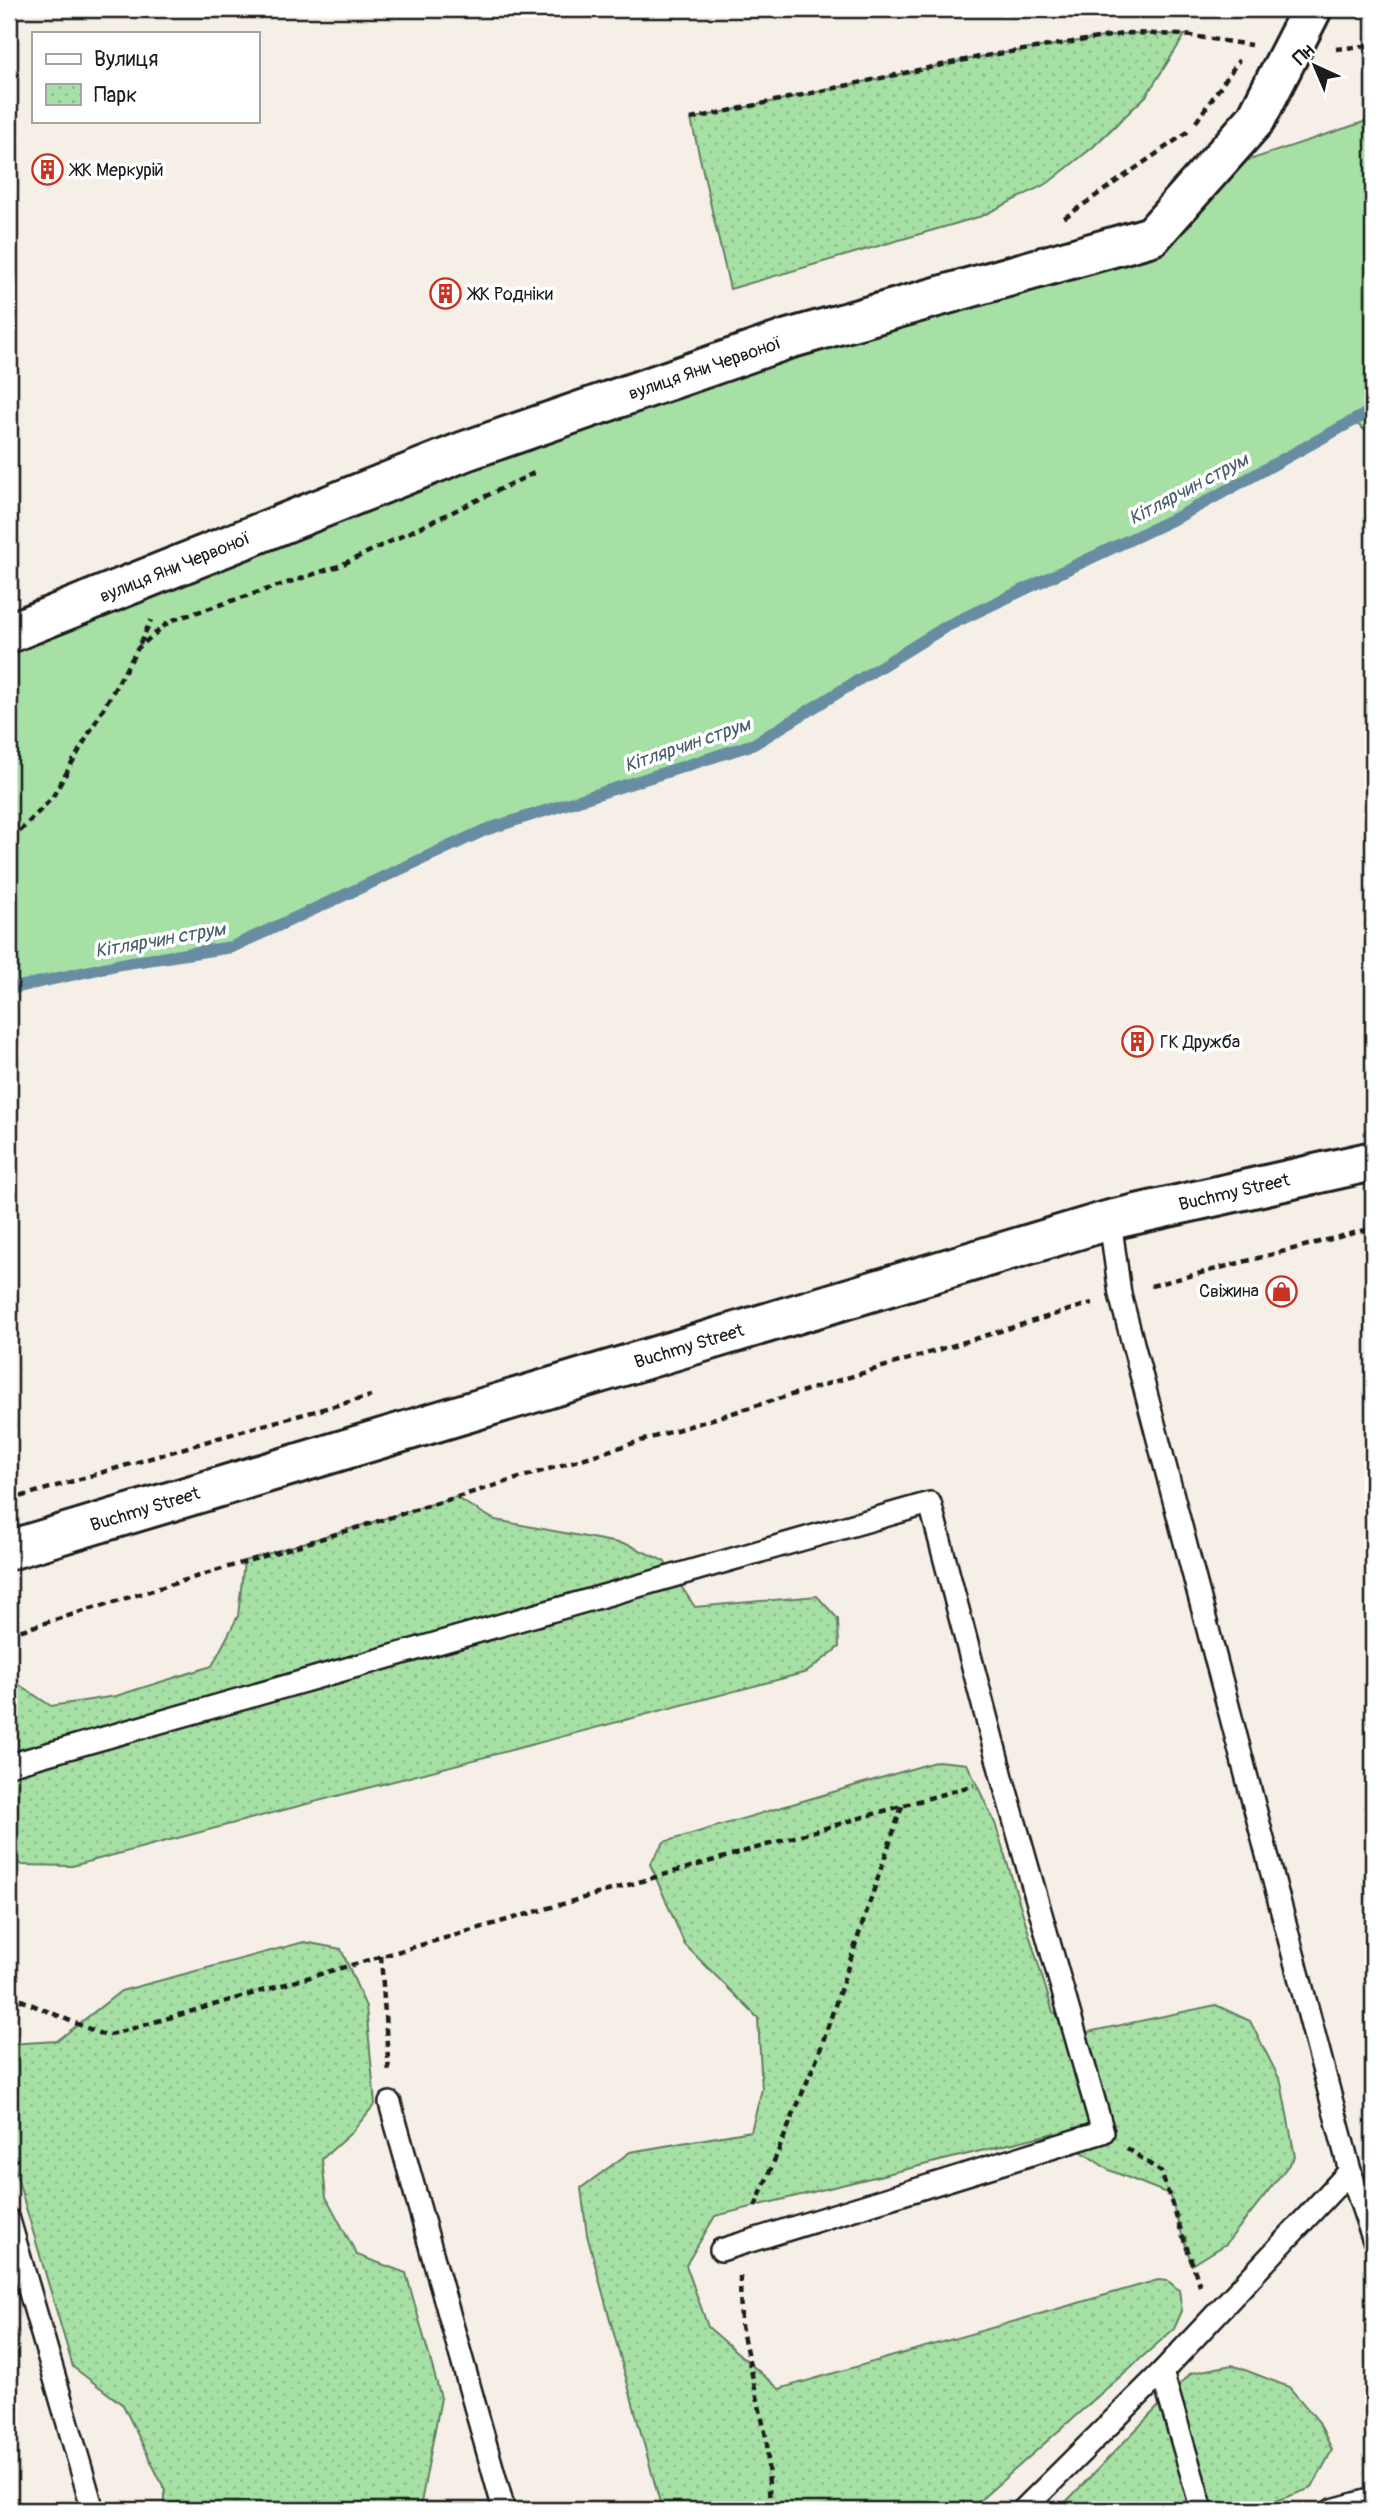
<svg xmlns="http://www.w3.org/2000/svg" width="1382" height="2519" font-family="Pangolin,sans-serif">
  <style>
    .grass { fill: #a6e0a5; stroke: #617e60; stroke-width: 2 }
    .park { fill: url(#park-dots); stroke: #617e60; stroke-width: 2 }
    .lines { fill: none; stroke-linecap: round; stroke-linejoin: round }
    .stream { stroke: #678da2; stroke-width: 12 }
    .service-casing { stroke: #1c1c1c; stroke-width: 26 }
    .minor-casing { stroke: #1c1c1c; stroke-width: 44 }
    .tertiary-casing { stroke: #1c1c1c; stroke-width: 44 }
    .path { stroke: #1c1c1c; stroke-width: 4.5; stroke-dasharray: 7 5; stroke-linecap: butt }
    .service { stroke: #fff; stroke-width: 21 }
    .minor { stroke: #fff; stroke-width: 38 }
    .tertiary { stroke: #fff; stroke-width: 38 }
    .labels { text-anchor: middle; stroke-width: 7; stroke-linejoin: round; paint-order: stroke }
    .poi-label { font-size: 18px; fill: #1c1c1c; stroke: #fff; text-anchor: start }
    .street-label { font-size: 18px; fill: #1c1c1c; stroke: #fff }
    .water-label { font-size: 19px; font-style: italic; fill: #485e6a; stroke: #fff }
  </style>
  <defs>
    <pattern id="park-dots" width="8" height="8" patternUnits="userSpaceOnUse" patternTransform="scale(1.75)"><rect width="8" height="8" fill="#a6e0a5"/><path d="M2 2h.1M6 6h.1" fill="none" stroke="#8ec08d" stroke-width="1.8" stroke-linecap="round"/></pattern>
  </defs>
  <rect width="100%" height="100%" fill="#f6efe7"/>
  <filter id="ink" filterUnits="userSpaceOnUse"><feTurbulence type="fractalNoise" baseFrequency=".0143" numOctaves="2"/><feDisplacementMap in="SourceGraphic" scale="14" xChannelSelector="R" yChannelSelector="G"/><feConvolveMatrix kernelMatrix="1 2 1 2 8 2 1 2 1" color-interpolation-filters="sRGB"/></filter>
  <g filter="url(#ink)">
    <!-- grass -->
    <path class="grass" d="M1373 119V437L1352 420 1180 515 947 625 753 742 485 829 232 945 121 963 9 988V633L176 568 1151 236 1207 174Z"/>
    <!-- park -->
    <g class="park">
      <path d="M1129 33 1185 35 1146 96 1092 148 1048 183 982 216 730 289 691 119 979 57Z"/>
      <path d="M455 1497 495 1520 629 1545 664 1561 695 1607 817 1596 838 1619 839 1647 807 1672 72 1866 22 1865 9 1859V1672L18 1684 51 1706 116 1696 212 1666 238 1616 244 1561Z"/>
      <path d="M938 1761 967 1764 995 1823 1053 2012 1088 2032 1216 2005 1250 2021 1281 2082 1295 2157 1226 2244 1192 2265 1169 2194 1109 2170 1054 2133 715 2216 686 2265 708 2327 779 2389 1158 2280 1168 2281 1179 2290 1182 2311 1174 2329 969 2510H662L587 2235 581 2188 630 2152 751 2131 762 2089 758 2018 685 1945 650 1864 664 1842Z"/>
      <path d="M304 1942 341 1949 366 2007 375 2104 352 2132 322 2159 326 2197 357 2255 406 2273 441 2398 420 2508 419 2510H165V2490L123 2405 73 2367 9 2150V2044L57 2041 121 1991Z"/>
      <path d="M1232 2365 1289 2387 1319 2422 1332 2450 1312 2488 1251 2510H1058L1191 2373Z"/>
    </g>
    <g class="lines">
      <!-- stream -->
      <path class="stream" d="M9 989 121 964 232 947 485 830 754 744 947 626 1180 516 1373 410"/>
      <defs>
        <g id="service">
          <path d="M1110 1220 1120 1294 1350 2171 1373 2238"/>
          <path d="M9 1765 930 1503 1002 1777 1103 2132 721 2250"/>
          <path d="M390 2103 504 2510"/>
          <path d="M9 2220 93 2510"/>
          <path d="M1162 2372 1202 2510"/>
          <path d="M1023 2510 1162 2372 1350 2171"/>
          <path d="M1332 2510 1373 2499"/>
        </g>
        <path id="minor" d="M9 633 465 451 788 339 1152 236 1256 119 1312 9"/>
        <path id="tertiary" d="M9 1550 1110 1220 1373 1161"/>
      </defs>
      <!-- service casing -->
      <use href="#service" class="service-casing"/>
      <!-- minor casing -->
      <use href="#minor" class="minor-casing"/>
      <!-- tertiary casing -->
      <use href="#tertiary" class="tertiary-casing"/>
      <!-- path -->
      <g class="path">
        <path d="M1336 49 1373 45"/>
        <path d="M691 119 979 57 1129 33 1185 35 1251 45"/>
        <path d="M1196 122 1239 60"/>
        <path d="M1064 218 1189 131"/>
        <path d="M140 644 151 620"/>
        <path d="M9 837 20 831 52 798 138 648 170 621 339 566 534 473"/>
        <path d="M1151 1286 1373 1228"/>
        <path d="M9 1500 249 1429 371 1396"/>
        <path d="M9 1634 1092 1303"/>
        <path d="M381 1956 389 2074"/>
        <path d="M9 1995 106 2036 974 1785"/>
        <path d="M1127 2148 1161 2172 1200 2286"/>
        <path d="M755 2207 819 2053 902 1806"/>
        <path d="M740 2276 741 2326 767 2441 770 2510"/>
      </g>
      <!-- service -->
      <use href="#service" class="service"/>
      <!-- minor -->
      <use href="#minor" class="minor"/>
      <!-- tertiary -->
      <use href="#tertiary" class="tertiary"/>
    </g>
  </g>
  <!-- icons -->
  <defs>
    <symbol id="building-ring" viewBox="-11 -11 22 22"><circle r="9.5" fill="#fff" stroke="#c8321e" stroke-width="1.5"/><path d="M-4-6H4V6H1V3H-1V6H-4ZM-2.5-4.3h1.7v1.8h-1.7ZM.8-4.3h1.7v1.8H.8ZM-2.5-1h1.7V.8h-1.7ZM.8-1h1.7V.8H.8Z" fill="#c8321e"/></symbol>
    <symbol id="shop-ring" viewBox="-11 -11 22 22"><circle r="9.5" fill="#fff" stroke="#c8321e" stroke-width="1.5"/><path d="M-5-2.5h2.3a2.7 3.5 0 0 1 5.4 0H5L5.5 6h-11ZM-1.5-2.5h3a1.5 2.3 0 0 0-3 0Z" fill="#c8321e"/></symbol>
  </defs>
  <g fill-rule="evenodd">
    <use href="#building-ring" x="30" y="152" width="35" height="35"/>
    <use href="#building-ring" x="428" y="276" width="35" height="35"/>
    <use href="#building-ring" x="1120" y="1024" width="35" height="35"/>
    <use href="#shop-ring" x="1264" y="1274" width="35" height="35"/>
  </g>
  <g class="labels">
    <!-- poi labels -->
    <g class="poi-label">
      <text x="71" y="176">ЖК Меркурій</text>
      <text x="469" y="300">ЖК Родніки</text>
      <text x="1160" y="1048">ГК Дружба</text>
      <text x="1259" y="1297" text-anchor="end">Свіжина</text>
    </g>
    <!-- street labels -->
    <g class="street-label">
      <text transform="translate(705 368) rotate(-19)" y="6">вулиця Яни Червоної</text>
      <text transform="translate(175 567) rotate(-22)" y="6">вулиця Яни Червоної</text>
      <text transform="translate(1234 1192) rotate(-13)" y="6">Buchmy Street</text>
      <text transform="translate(689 1346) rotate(-17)" y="6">Buchmy Street</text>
      <text transform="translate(145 1509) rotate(-17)" y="6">Buchmy Street</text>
    </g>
    <!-- water labels -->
    <g class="water-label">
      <text transform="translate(1188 488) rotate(-28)" y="7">Кітлярчин струм</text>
      <text transform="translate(687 744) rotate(-19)" y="7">Кітлярчин струм</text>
      <text transform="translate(160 939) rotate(-10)" y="7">Кітлярчин струм</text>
    </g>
  </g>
  <!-- margin -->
  <rect width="1382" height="2519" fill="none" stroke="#fff" stroke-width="35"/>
  <rect x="18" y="18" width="1347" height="2484" fill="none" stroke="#1c1c1c" stroke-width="2.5" filter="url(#ink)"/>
  <!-- legend -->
  <rect x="32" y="32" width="228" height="91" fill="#ffffff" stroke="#a4a4a4" stroke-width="2"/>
  <rect x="46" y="54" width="35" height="10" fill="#ffffff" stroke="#a4a4a4" stroke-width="2"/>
  <text x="94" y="66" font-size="21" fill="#1c1c1c">Вулиця</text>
  <rect x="46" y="84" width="35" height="21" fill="url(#park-dots)" stroke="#a4a4a4" stroke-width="2"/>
  <text x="94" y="102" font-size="21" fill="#1c1c1c">Парк</text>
  <!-- north arrow -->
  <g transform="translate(1315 66) rotate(316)" stroke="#ffffff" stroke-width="5" paint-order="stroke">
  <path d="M0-5L12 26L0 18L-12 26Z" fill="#1c1c1c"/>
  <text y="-10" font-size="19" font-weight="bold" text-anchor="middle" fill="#1c1c1c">Пн</text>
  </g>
</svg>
